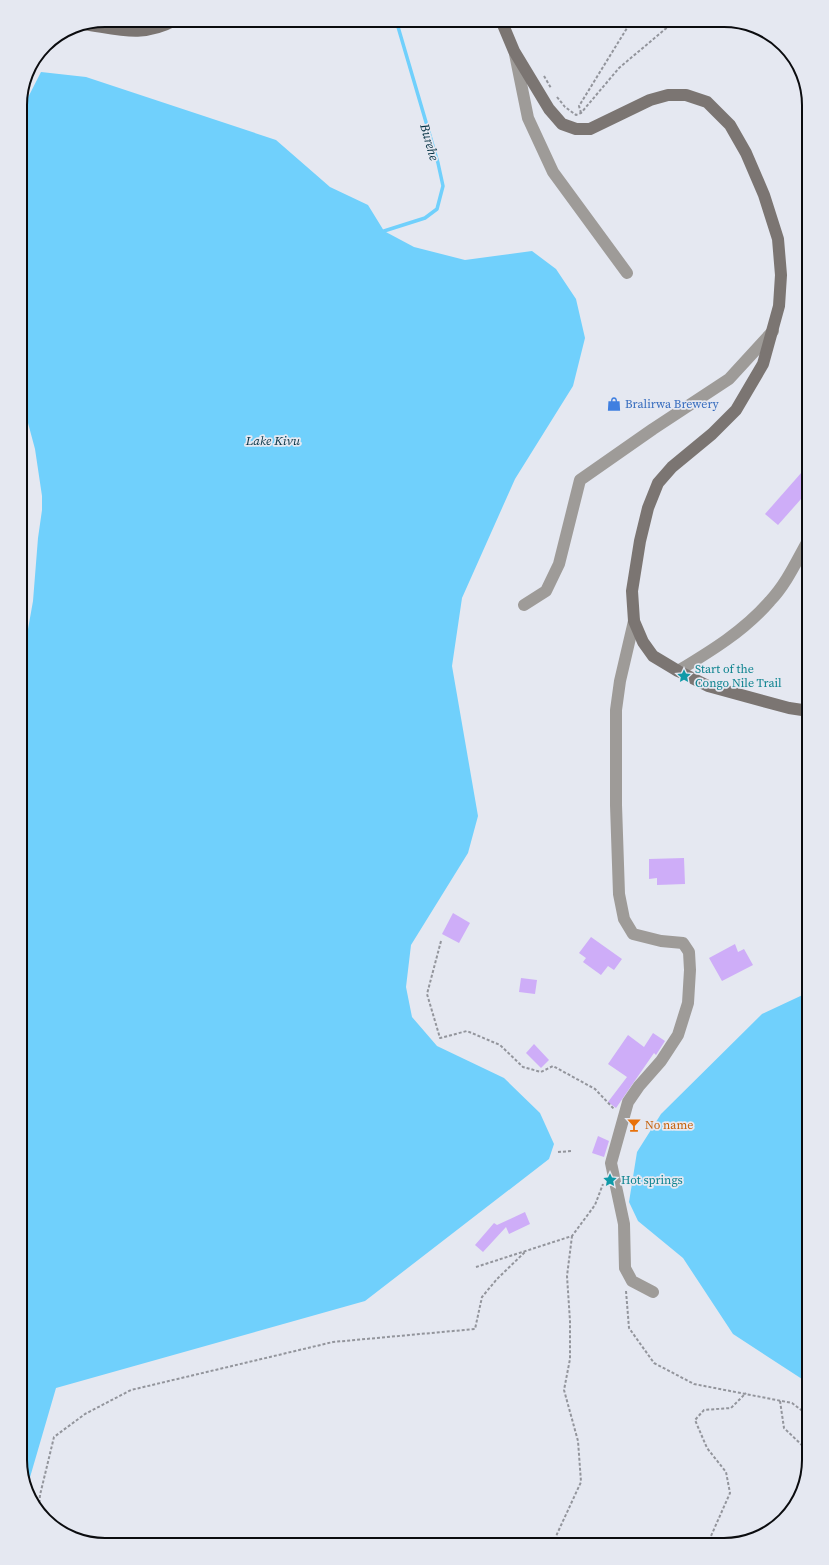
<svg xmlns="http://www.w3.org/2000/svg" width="829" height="1565" font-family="'Source Serif 4',serif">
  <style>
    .built { fill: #d8deee }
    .water { fill: #70d0fc }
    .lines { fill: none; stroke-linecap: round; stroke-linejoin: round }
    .stream { stroke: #70d0fc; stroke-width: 3.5 }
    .building { fill: #ceadf8 }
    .path { stroke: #93959c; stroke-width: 2; stroke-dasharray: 3 2; stroke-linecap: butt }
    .street { stroke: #9e9b98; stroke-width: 12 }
    .secondary { stroke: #7b7572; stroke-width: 12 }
    .labels { text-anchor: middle; stroke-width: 3.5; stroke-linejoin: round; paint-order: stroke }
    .shop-label { font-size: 12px; fill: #366cbe; stroke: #e5e8f1; text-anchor: start }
    .culture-label { font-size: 12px; fill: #0d838f; stroke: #e5e8f1; text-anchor: start }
    .food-label { font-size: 12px; fill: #c56008; stroke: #e5e8f1; text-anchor: start }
    .water-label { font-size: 13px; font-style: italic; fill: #033042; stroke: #e5e8f1 }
    .rim { fill: none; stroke: #0b0c0f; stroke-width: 2 }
  </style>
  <rect width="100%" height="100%" fill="#e5e8f1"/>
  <!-- built -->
  <path class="built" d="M105 20H172L153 30 85 24Z"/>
  <!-- water -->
  <g class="water">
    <path d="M41 72 86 77 276 140 330 187 368 205 384 231 414 247 465 260 532 251 556 269 576 299 585 338 573 386 515 479 462 598 452 666 478 816 468 853 411 945 406 987 412 1017 437 1046 504 1078 540 1113 554 1144 549 1159 365 1301 56 1388 26 1491 20 1460V656L25 646 33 601 38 538 42 510V496L35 449 28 423 20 407V113Z"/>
    <path d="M809 992V1386L802 1379 733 1334 683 1258 638 1221 629 1202 637 1152 661 1114 762 1014Z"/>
  </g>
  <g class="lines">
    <!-- stream -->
    <path class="stream" d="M384 231 425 218 437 209 443 186 438 163 396 20"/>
  </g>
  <!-- building -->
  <g class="building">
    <path d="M809 464V490L778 525 765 514Z"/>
    <path d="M684 858 685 884 657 885V878L649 879V859Z"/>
    <path d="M453 913 470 923 459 943 442 934Z"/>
    <path d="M591 937 622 959 614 970 608 966 601 975 583 962 586 958 579 953Z"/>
    <path d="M735 944 738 952 744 949 753 965 722 981 709 958Z"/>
    <path d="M521 978 537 980 535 994 519 992Z"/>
    <path d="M653 1033 665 1041 656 1055 654 1053 616 1108 608 1102 627 1077 608 1064 628 1035 644 1047Z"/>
    <path d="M534 1044 549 1060 541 1068 526 1053Z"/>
    <path d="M598 1136 609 1141 604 1157 592 1153Z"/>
    <path d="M525 1212 530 1224 509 1234 506 1227 483 1252 475 1245 494 1223 497 1225Z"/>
  </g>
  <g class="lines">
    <!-- path -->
    <g class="path">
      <path d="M544 76 551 88"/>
      <path d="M557 97 565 107 576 115 581 113 619 68 676 20"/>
      <path d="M581 113 579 106 632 20"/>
      <path d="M441 941 427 994 440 1038 467 1031 500 1045 523 1067 541 1072 553 1066 595 1089 614 1109"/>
      <path d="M558 1152 572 1151"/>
      <path d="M476 1267 572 1236 595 1205 603 1184"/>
      <path d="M626 1291 629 1328 654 1363 694 1384 792 1403 809 1416"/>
      <path d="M780 1401 784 1428 807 1450 809 1461"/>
      <path d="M39 1508 40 1495 54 1437 85 1414 131 1390 333 1342 475 1329 482 1297 497 1279 526 1251"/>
      <path d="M554 1545 557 1534 581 1482 578 1441 564 1390 570 1359V1321L567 1276 572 1236"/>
      <path d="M707 1545 730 1493 726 1472 707 1448 695 1420 704 1410 731 1408 746 1393"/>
    </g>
    <!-- street -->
    <g class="street">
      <path d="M515 54 528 118 553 172 627 273"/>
      <path d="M524 605 546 591 559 564 580 480 653 429 729 379 773 331"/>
      <path d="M634 621 620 681 616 710V805L619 894 624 919 633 934 661 941 683 943 689 952 690 970 688 1003 678 1035 661 1061 639 1086 628 1102 611 1163 624 1224 625 1268 632 1281 653 1292"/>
      <path d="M678 671C711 651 744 631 770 601 787 583 797 560 809 539"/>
    </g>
    <!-- secondary -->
    <g class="secondary">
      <path d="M501 20 514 51 549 109 562 124 576 129H590L650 100 668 95H686L707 102 730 125 746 153 764 195 778 239 781 275 779 306 763 364 736 410 712 434 672 467 658 483 648 508 640 541 632 591 634 621 643 642 653 656 678 671 708 686 789 708 809 711"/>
      <path d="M84 24C119 29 142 38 175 20"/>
    </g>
  </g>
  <!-- icons -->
  <defs>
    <symbol id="shop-bare" viewBox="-9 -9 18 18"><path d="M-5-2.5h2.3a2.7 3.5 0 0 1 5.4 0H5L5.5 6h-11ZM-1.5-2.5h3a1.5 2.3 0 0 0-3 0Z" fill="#3f7fe0" stroke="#e5e8f1" stroke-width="2.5" paint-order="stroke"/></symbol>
    <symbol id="sight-bare" viewBox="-9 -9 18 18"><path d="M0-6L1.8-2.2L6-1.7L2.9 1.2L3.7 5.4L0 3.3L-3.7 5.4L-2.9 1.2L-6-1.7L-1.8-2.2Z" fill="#0f9aa8" stroke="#e5e8f1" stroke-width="2.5" paint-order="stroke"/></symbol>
    <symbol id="bar-bare" viewBox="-9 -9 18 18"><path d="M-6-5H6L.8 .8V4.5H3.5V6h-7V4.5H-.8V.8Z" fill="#e8710a" stroke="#e5e8f1" stroke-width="2.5" paint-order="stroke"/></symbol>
  </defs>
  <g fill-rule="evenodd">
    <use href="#shop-bare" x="604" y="394" width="20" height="20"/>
    <use href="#sight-bare" x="674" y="666" width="20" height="20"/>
    <use href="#bar-bare" x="624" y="1115" width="20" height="20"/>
    <use href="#sight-bare" x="600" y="1170" width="20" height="20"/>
  </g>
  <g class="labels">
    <!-- shop labels -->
    <g class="shop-label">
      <text x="625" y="408">Bralirwa Brewery</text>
    </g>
    <!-- culture labels -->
    <g class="culture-label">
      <text x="695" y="673">Start of the<tspan x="695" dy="14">Congo Nile Trail</tspan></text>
      <text x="621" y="1184">Hot springs</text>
    </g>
    <!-- food labels -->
    <g class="food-label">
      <text x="645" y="1129">No name</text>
    </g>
    <!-- water labels -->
    <g class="water-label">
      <text transform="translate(430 142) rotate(74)" y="5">Burehe</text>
      <text x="273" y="445">Lake Kivu</text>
    </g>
  </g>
  <!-- crop -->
  <path d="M0 0H829V1565H0ZM105 27H724A78 78 0 0 1 802 105V1460A78 78 0 0 1 724 1538H105A78 78 0 0 1 27 1460V105A78 78 0 0 1 105 27Z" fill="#e5e8f1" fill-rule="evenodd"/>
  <path class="rim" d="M105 27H724A78 78 0 0 1 802 105V1460A78 78 0 0 1 724 1538H105A78 78 0 0 1 27 1460V105A78 78 0 0 1 105 27Z"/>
</svg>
